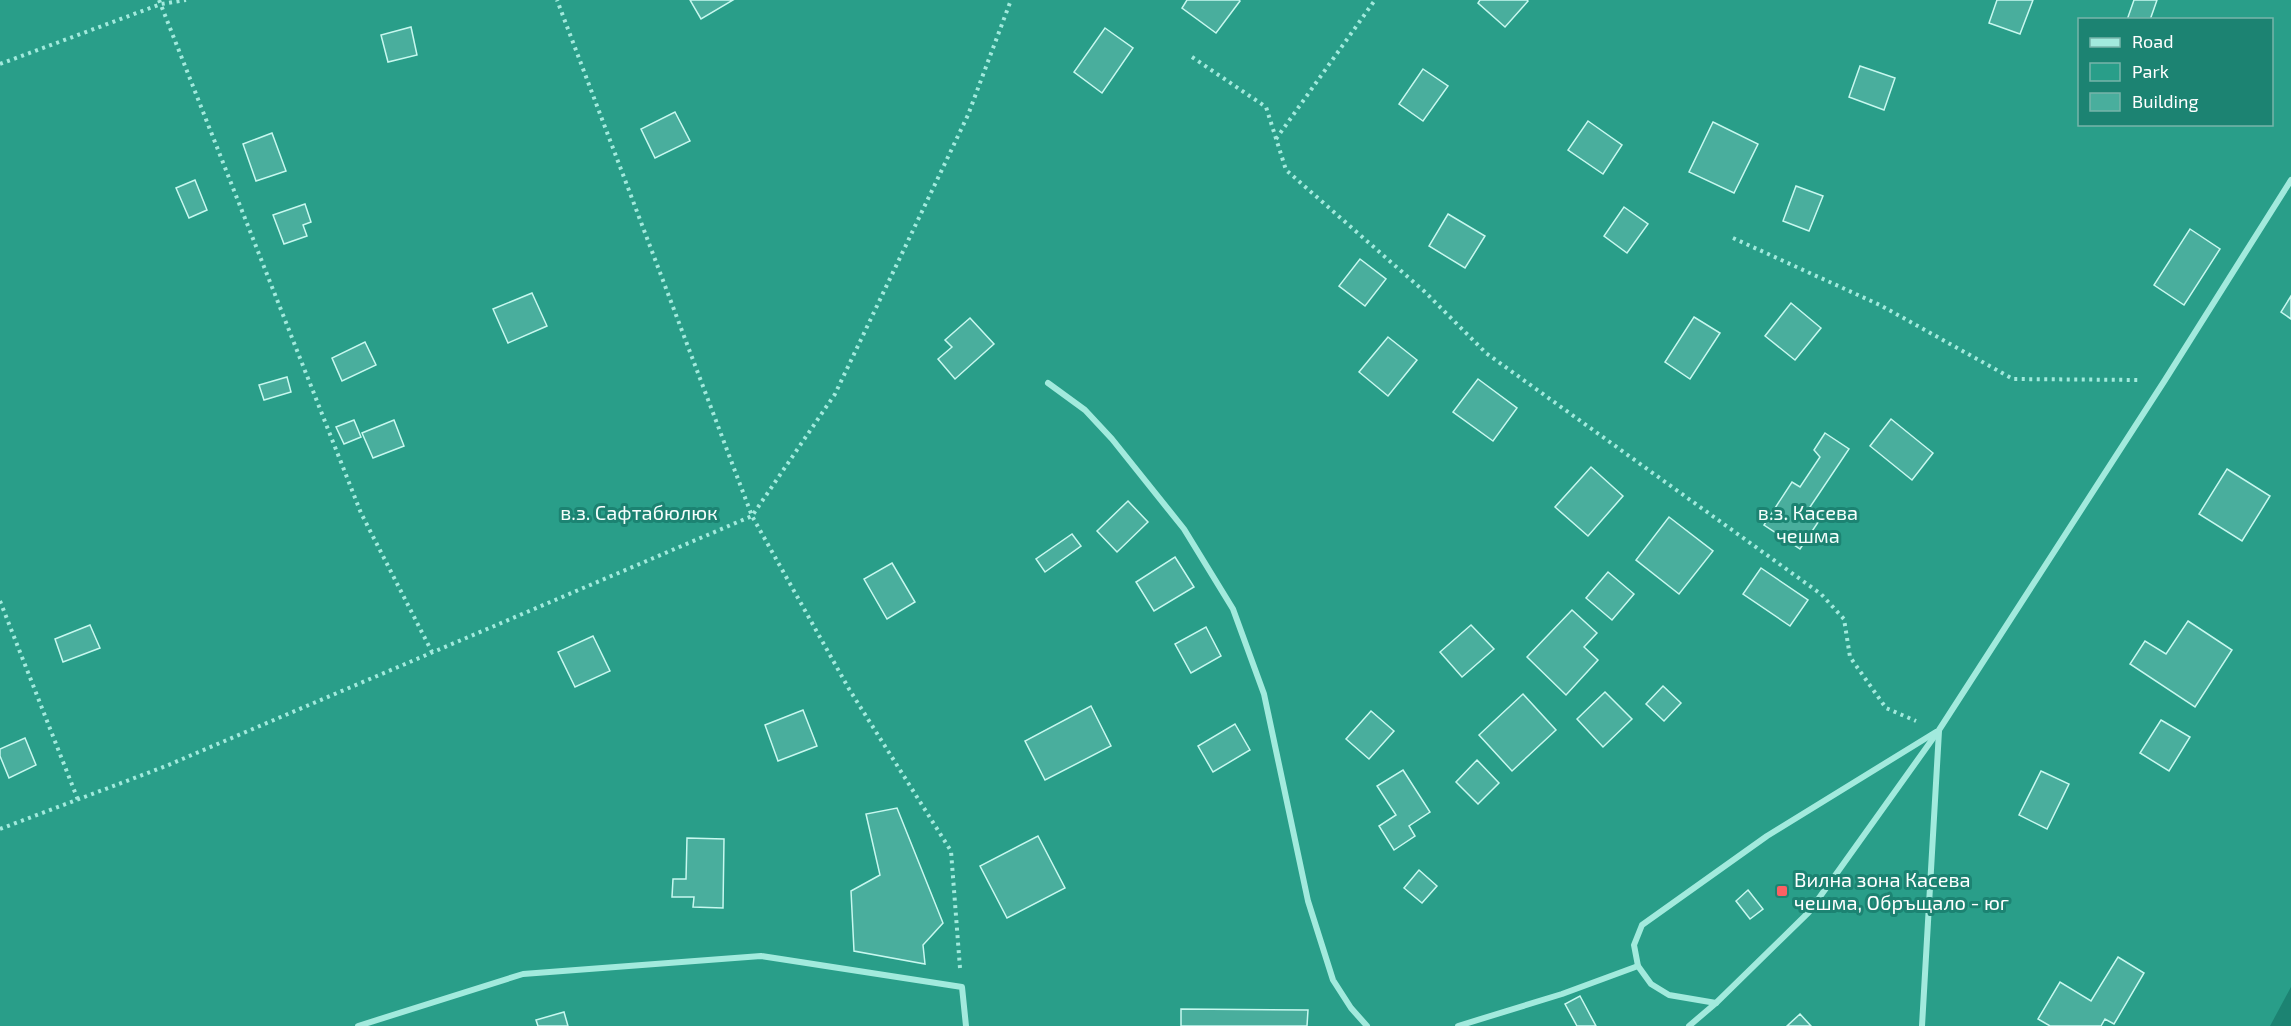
<svg xmlns="http://www.w3.org/2000/svg" width="2291" height="1026" font-family="'Exo 2',sans-serif">
  <style>
    .green { fill: #299e89; fill-rule: evenodd }
    .building { fill: #49ae9d; stroke: #c7f8ef; stroke-width: 1.5 }
    .lines { fill: none; stroke-linecap: round; stroke-linejoin: round }
    .path { stroke: #a2eadd; stroke-width: 4; stroke-dasharray: 3 4.5; stroke-linecap: butt }
    .minor { stroke: #a2eadd; stroke-width: 6 }
    .poi-dot { fill: #fb6063; stroke: #1c8372; stroke-width: 2 }
    .labels { text-anchor: middle; stroke-width: 6; stroke-linejoin: round; paint-order: stroke }
    .park-label { font-size: 20px; fill: #f4fefc; stroke: #1c8372 }
    .poi-label { font-size: 20px; fill: #fff; stroke: #1c8372; text-anchor: start }
  </style>
  <rect width="100%" height="100%" fill="#1c8372"/>
  <!-- green -->
  <path class="green" d="M0 0H2291V987L2270 1026H0ZM2080 20H2272V124H2080Z"/>
  <!-- building -->
  <g class="building">
    <path d="M690 0H733L701 19Z"/>
    <path d="M1187 0H1239L1240 1 1216 33 1182 8Z"/>
    <path d="M1480 0H1527L1528 1 1505 27 1478 3Z"/>
    <path d="M1997 0H2033L2020 34 1989 23Z"/>
    <path d="M2134 0H2157L2150 20H2127Z"/>
    <path d="M411 27 417 55 388 62 381 35Z"/>
    <path d="M1105 28 1133 48 1102 93 1074 72Z"/>
    <path d="M1860 66 1895 78 1884 110 1849 97Z"/>
    <path d="M1423 69 1448 86 1423 121 1399 104Z"/>
    <path d="M675 112 690 141 655 158 641 129Z"/>
    <path d="M1588 121 1622 145 1603 174 1568 150Z"/>
    <path d="M1713 122 1758 144 1734 193 1689 172Z"/>
    <path d="M272 133 286 171 256 181 243 144Z"/>
    <path d="M195 180 207 210 189 218 176 188Z"/>
    <path d="M1796 186 1823 196 1809 231 1783 221Z"/>
    <path d="M305 204 311 222 303 225 307 236 284 244 273 215Z"/>
    <path d="M1624 207 1648 224 1627 253 1604 236Z"/>
    <path d="M1448 214 1485 236 1465 268 1429 246Z"/>
    <path d="M2190 229 2220 249 2184 305 2154 285Z"/>
    <path d="M1360 259 1386 279 1365 306 1339 286Z"/>
    <path d="M532 293 547 326 508 343 493 309Z"/>
    <path d="M2291 296V319L2281 312Z"/>
    <path d="M1791 303 1821 328 1795 360 1765 336Z"/>
    <path d="M1694 317 1720 333 1690 379 1665 362Z"/>
    <path d="M970 318 994 344 955 379 938 359 952 347 945 340Z"/>
    <path d="M1388 337 1417 360 1388 396 1359 372Z"/>
    <path d="M365 342 376 365 342 381 332 358Z"/>
    <path d="M287 377 291 392 264 400 259 385Z"/>
    <path d="M1478 379 1517 408 1493 441 1453 412Z"/>
    <path d="M1891 419 1933 453 1912 480 1870 446Z"/>
    <path d="M354 420 361 437 344 444 336 427Z"/>
    <path d="M394 420 404 446 373 458 362 433Z"/>
    <path d="M1825 433 1849 449 1810 507 1823 515 1800 549 1764 525 1792 482 1800 487 1820 457 1814 450Z"/>
    <path d="M1591 467 1623 496 1588 536 1555 507Z"/>
    <path d="M2227 469 2270 496 2242 541 2199 514Z"/>
    <path d="M1128 501 1148 522 1117 552 1097 531Z"/>
    <path d="M1669 517 1713 551 1679 594 1636 560Z"/>
    <path d="M1072 534 1081 546 1045 572 1036 559Z"/>
    <path d="M1175 557 1194 587 1154 611 1136 582Z"/>
    <path d="M892 563 915 602 887 619 864 579Z"/>
    <path d="M1761 568 1808 600 1790 626 1743 594Z"/>
    <path d="M1608 572 1634 594 1612 620 1586 598Z"/>
    <path d="M1572 610 1597 633 1584 647 1598 660 1566 695 1527 657Z"/>
    <path d="M2188 621 2232 650 2195 707 2130 664 2145 641 2166 654Z"/>
    <path d="M90 625 100 648 63 662 55 639Z"/>
    <path d="M1471 625 1494 649 1462 677 1440 652Z"/>
    <path d="M1206 627 1221 656 1191 673 1175 644Z"/>
    <path d="M593 636 610 671 575 687 558 652Z"/>
    <path d="M1663 686 1681 703 1664 721 1646 704Z"/>
    <path d="M1605 692 1632 719 1603 747 1577 719Z"/>
    <path d="M1523 694 1556 730 1512 771 1479 735Z"/>
    <path d="M1091 706 1111 746 1045 780 1025 741Z"/>
    <path d="M803 710 817 746 778 761 765 725Z"/>
    <path d="M1371 711 1394 731 1369 759 1346 739Z"/>
    <path d="M2161 720 2190 737 2169 771 2140 753Z"/>
    <path d="M1235 724 1250 750 1213 772 1198 746Z"/>
    <path d="M25 738 36 765 9 778 0 756V749Z"/>
    <path d="M1477 760 1499 783 1478 804 1456 782Z"/>
    <path d="M1403 770 1430 812 1409 826 1415 836 1394 850 1379 826 1396 815 1377 786Z"/>
    <path d="M2041 771 2069 784 2047 829 2019 815Z"/>
    <path d="M897 808 943 923 923 945 925 964 854 951 851 891 880 875 866 814Z"/>
    <path d="M1038 836 1065 888 1007 918 980 866Z"/>
    <path d="M687 838 724 839 723 908 693 907 694 897H672L673 879H686Z"/>
    <path d="M1419 870 1437 886 1422 903 1404 888Z"/>
    <path d="M1748 890 1763 909 1750 919 1736 901Z"/>
    <path d="M2118 957 2144 973 2114 1024 2105 1019 2101 1026H2050L2038 1019 2060 982 2091 1001Z"/>
    <path d="M1580 996 1596 1026H1577L1565 1004Z"/>
    <path d="M1181 1009 1308 1010 1307 1026H1181Z"/>
    <path d="M564 1012 568 1026H538L536 1020Z"/>
    <path d="M1800 1014 1811 1026H1787Z"/>
  </g>
  <g class="lines">
    <!-- path -->
    <g class="path">
      <path d="M159 0 361 513 432 652"/>
      <path d="M1192 57 1266 107 1286 170 1425 292 1486 353 1821 594 1844 619 1850 657 1886 708 1916 721"/>
      <path d="M0 64 161 4 186 0"/>
      <path d="M1276 139 1375 0"/>
      <path d="M1733 238 1880 305 2013 379 2140 380"/>
      <path d="M0 601 78 800"/>
      <path d="M0 829 166 766 752 516 557 0"/>
      <path d="M960 968 951 851 849 689 752 516 835 394 968 115 1011 0"/>
    </g>
    <!-- minor -->
    <g class="minor">
      <path d="M1048 383 1085 410 1112 439 1184 529 1233 609 1264 694 1308 901 1333 980 1351 1008 1367 1026"/>
      <path d="M1716 1003 1669 995 1651 984 1638 966 1634 945 1642 925 1767 836 1936 732"/>
      <path d="M358 1026 523 974 761 956 962 987 966 1026"/>
      <path d="M1458 1026 1562 994 1638 966"/>
      <path d="M1689 1026 1716 1003 1809 912 1939 730 2165 380 2291 180"/>
      <path d="M1922 1026 1939 731"/>
    </g>
  </g>
  <!-- markers -->
  <rect class="poi-dot" x="1776" y="885" width="12" height="12" rx="3"/>
  <g class="labels">
    <!-- park labels -->
    <g class="park-label">
      <text x="639" y="520">в.з. Сафтабюлюк</text>
      <text x="1808" y="520">в.з. Касева<tspan x="1808" dy="23">чешма</tspan></text>
    </g>
    <!-- poi labels -->
    <g class="poi-label">
      <text x="1794" y="887">Вилна зона Касева<tspan x="1794" dy="23">чешма, Обръщало - юг</tspan></text>
    </g>
  </g>
  <!-- legend -->
  <rect x="2078" y="18" width="195" height="108" fill="#1c8372" stroke="#77b5aa" stroke-width="1.5"/>
  <rect x="2090" y="38" width="30" height="9" fill="#a2eadd" stroke="#77b5aa" stroke-width="1.5"/>
  <text x="2132" y="48" font-size="18" fill="#ffffff">Road</text>
  <rect x="2090" y="63" width="30" height="18" fill="#299e89" stroke="#77b5aa" stroke-width="1.5"/>
  <text x="2132" y="78" font-size="18" fill="#ffffff">Park</text>
  <rect x="2090" y="93" width="30" height="18" fill="#49ae9d" stroke="#77b5aa" stroke-width="1.5"/>
  <text x="2132" y="108" font-size="18" fill="#ffffff">Building</text>
</svg>
